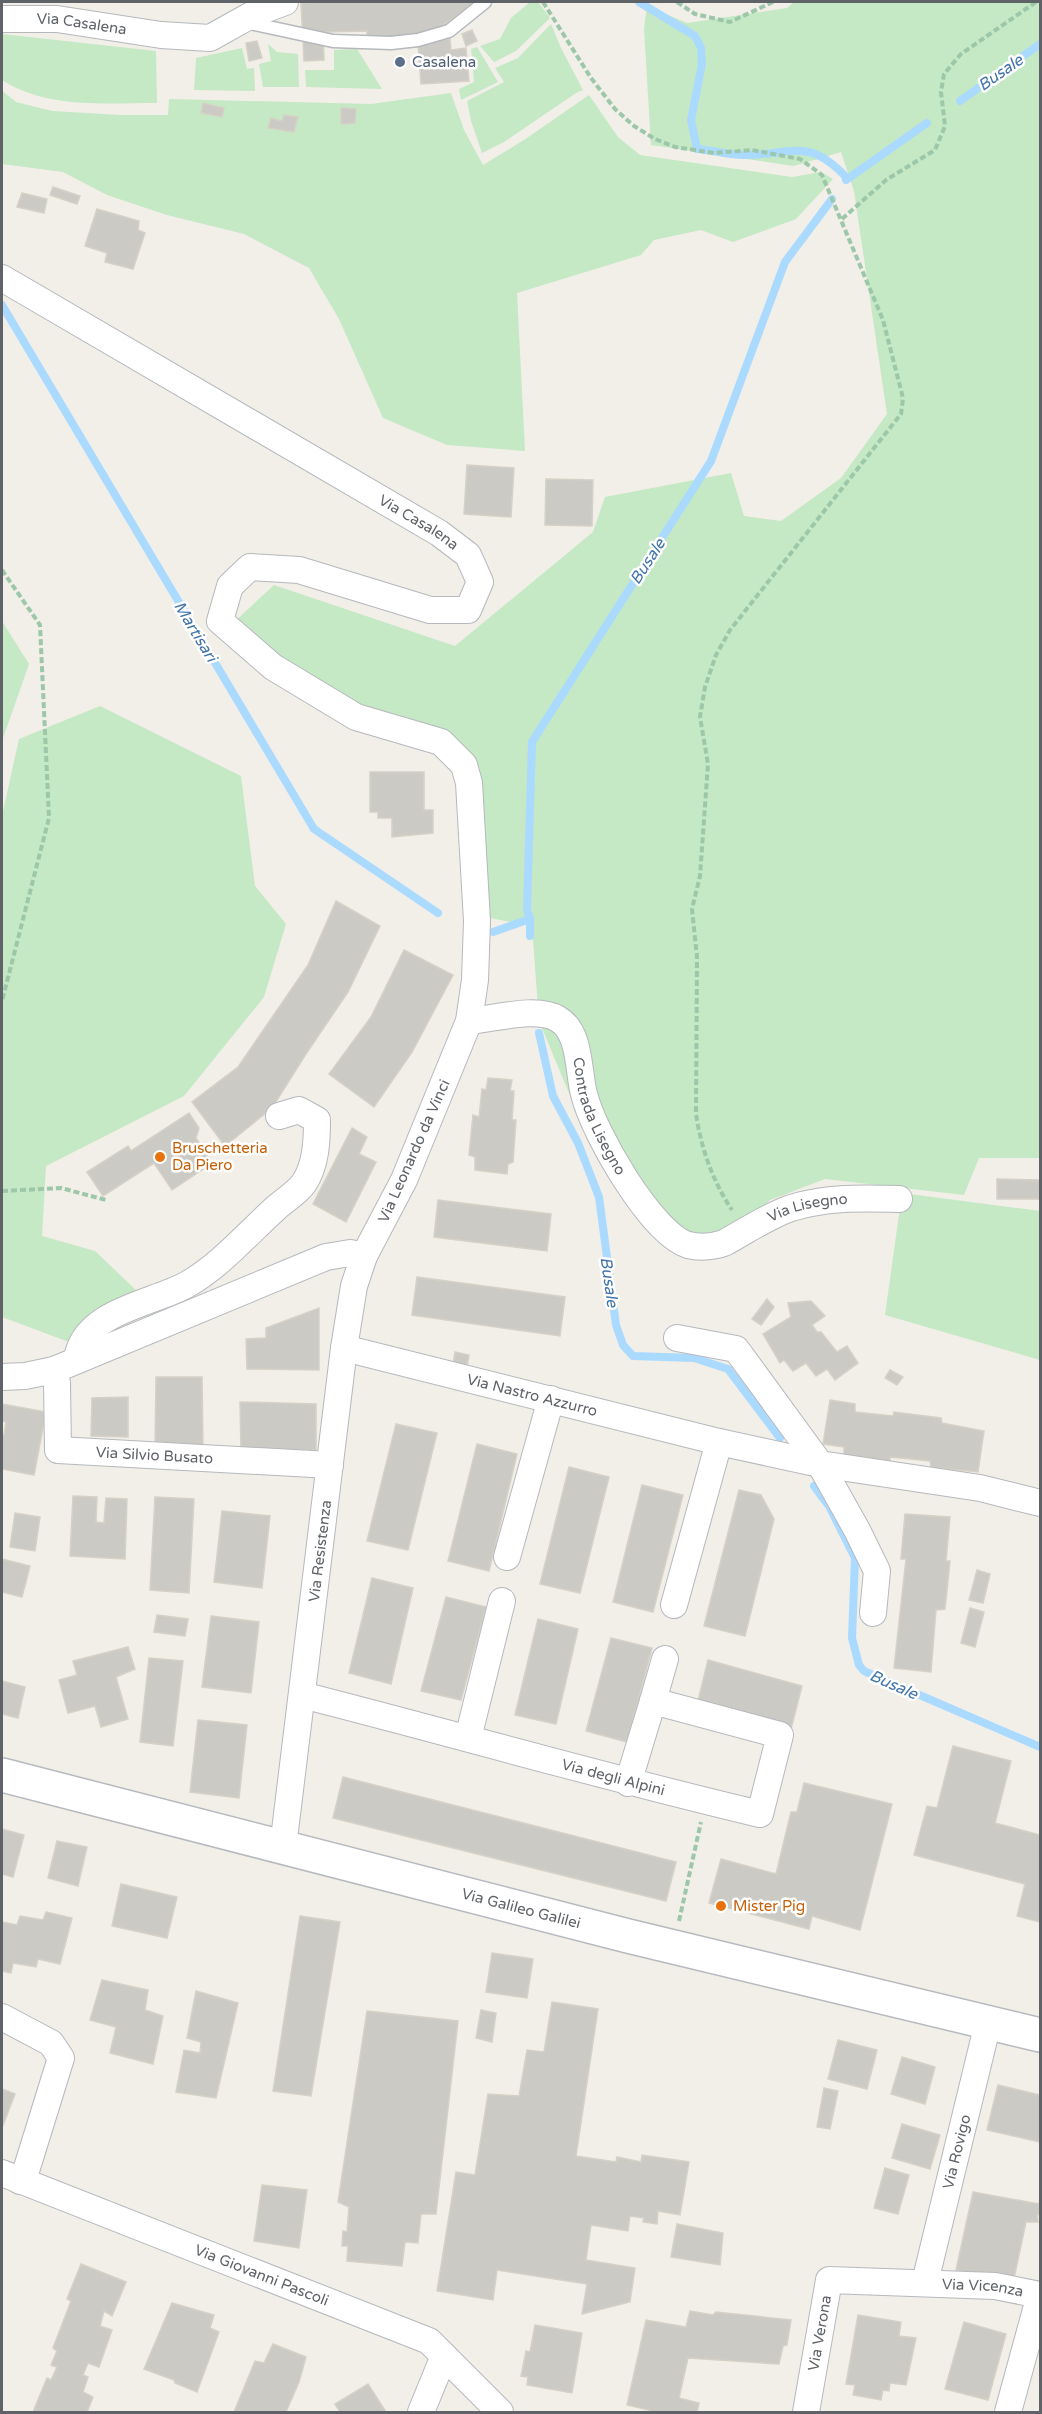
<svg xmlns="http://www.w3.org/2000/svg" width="1042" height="2414" font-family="'Varela Round',sans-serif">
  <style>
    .green { fill: #c5e8c5 }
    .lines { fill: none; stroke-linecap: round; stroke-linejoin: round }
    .stream { stroke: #aadaff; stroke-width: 8 }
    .building { fill: #cccac5; stroke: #d6d1c6; stroke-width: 1.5 }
    .service-casing { stroke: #b5b8bc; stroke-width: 15 }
    .minor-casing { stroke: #b5b8bc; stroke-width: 28 }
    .secondary-casing { stroke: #b6babf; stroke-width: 36 }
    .path { stroke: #9cc7a9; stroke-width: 4; stroke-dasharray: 6 3; stroke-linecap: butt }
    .service { stroke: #fff; stroke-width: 12 }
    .minor { stroke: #fff; stroke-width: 26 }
    .secondary { stroke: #fff; stroke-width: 33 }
    .service-dot { fill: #5c6f8a; stroke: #fff; stroke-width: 2 }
    .food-dot { fill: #e8710a; stroke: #fff; stroke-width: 2 }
    .labels { text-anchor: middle; stroke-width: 5; stroke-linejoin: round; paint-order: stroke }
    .street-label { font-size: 15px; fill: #5f6368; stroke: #fff }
    .service-label { font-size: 15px; fill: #4e5e75; stroke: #fff; text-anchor: start }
    .food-label { font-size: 15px; fill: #c56008; stroke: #fff; text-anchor: start }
    .water-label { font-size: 16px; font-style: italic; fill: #4174aa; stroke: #fff }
  </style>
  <rect width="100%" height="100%" fill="#f1efe8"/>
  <!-- green -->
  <g class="green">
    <path d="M530 2H538L550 18 516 51 494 62 480 46 500 39 511 18Z"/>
    <path d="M794 2H1040V1158H979L964 1195 825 1179 770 1200 718 1253 680 1251 589 1141 539 1021 532 926 479 916 478 770 279 673 233 623 274 585 455 646 593 532 605 497 731 473 744 516 781 521 841 478 887 414 854 191 841 152 794 166 651 145 644 29 647 6 687 23 787 8Z"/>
    <path d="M551 24 561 48 583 90 576 93 504 142 482 153 471 121 467 101 504 82 495 68 518 58Z"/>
    <path d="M2 34 156 51 157 103C105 103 47 109 2 80Z"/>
    <path d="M268 44 277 52 298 54 299 87H263L259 64 271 61Z"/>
    <path d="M477 47 498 82 461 100 459 89 474 82 471 49Z"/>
    <path d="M242 48 247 69 254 68 255 91 194 90 196 58Z"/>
    <path d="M357 49 382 89 306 87 305 70H334V50Z"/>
    <path d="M2 91 16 102 52 111 121 115H168L169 99 371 104 451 93 464 130 483 165 527 138 589 95 618 137 640 155 792 177 821 172 833 179 796 219 733 242 701 230 654 240 641 255 517 293 525 451 447 445 383 418 339 319 309 268 244 234 167 215 107 195 63 172 2 164Z"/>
    <path d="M2 621 29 664 2 741Z"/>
    <path d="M100 706 241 776 255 886 286 924 264 997 184 1096 46 1166 42 1236 95 1251 139 1293 77 1345 2 1317V816L19 739Z"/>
    <path d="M902 1193 1040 1211V1360L885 1315Z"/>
  </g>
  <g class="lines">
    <!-- stream -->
    <g class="stream">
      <path d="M639 2 695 36 701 48 702 64 691 120 697 149C712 150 728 155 744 155 793 155 807 136 847 178"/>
      <path d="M960 101 1040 44"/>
      <path d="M846 180 927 123"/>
      <path d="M2 305 314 829 438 913"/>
      <path d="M493 932 530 919"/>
      <path d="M530 936V919L527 910 532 742 711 461 785 262 832 199"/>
      <path d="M539 1033 553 1096 578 1143 599 1197 616 1325 623 1345 633 1356 694 1358 728 1369 780 1438"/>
      <path d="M814 1486 829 1506 855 1558 852 1638 859 1665 864 1671 1040 1747"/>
    </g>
  </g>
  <!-- building -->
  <g class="building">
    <path d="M323 2H474L437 30 419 36 367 38V31L323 32 324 60 304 61 301 3Z"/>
    <path d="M472 30 477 41 466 46 462 34Z"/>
    <path d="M450 39 451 50 466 48 469 81 421 84 418 43Z"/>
    <path d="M257 41 262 58 249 61 246 43Z"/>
    <path d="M203 103 224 108 222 117 201 113Z"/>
    <path d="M341 108 356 109 355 123 341 124Z"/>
    <path d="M284 115 298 117 294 132 268 128 271 118 282 121Z"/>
    <path d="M53 187 80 196 77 204 50 195Z"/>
    <path d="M22 193 47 199 44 213 17 207Z"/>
    <path d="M97 209 139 221 138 230 145 233 133 269 105 262 107 253 85 246Z"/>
    <path d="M467 465 514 468 511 517 464 514Z"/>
    <path d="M546 479 593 480 592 526 545 525Z"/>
    <path d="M370 772H424V810H433V833L392 837V818H378V812H370Z"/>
    <path d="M336 901 380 926 348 992 306 1054 272 1108 225 1146 192 1102 238 1067 308 965Z"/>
    <path d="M404 950 453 975 412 1052 374 1107 329 1074 371 1017Z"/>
    <path d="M488 1078 512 1080 510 1091H514L512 1120H516L513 1162 508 1164 507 1174 475 1170V1157L469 1155 473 1115 479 1117 482 1089 486 1090Z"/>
    <path d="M189 1113 199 1128 196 1138 212 1163 172 1190 154 1163 103 1196 87 1172 128 1146 131 1151Z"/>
    <path d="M352 1128 367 1137 359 1154 376 1162 346 1222 313 1204Z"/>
    <path d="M997 1179 1040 1180V1199H997Z"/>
    <path d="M438 1200 551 1214 547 1251 434 1237Z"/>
    <path d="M417 1277 565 1297 560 1336 412 1315Z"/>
    <path d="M767 1299 774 1307 761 1325 752 1319Z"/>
    <path d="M811 1301 825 1316 812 1325 817 1332H821L837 1352 847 1346 858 1363 835 1380 827 1369 816 1376 806 1363 793 1371 784 1360 780 1363 763 1334 791 1317 788 1303Z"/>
    <path d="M319 1308V1370L247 1369 246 1339 266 1338V1328Z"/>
    <path d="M455 1352 469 1355 467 1367 453 1365Z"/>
    <path d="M890 1370 903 1377 897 1385 885 1378Z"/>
    <path d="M156 1377H202L203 1449 155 1447Z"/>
    <path d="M128 1397V1437L91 1436 92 1398Z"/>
    <path d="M830 1400 855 1404V1412L893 1416 894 1412 941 1418 942 1423 984 1431 978 1472 931 1467 930 1461 890 1457V1461L844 1455V1447L823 1444Z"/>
    <path d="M240 1402 316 1404V1450L241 1449Z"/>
    <path d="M2 1404 46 1412 34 1475 2 1469V1435H4L6 1422 2 1421Z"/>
    <path d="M396 1424 437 1433 408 1550 367 1541Z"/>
    <path d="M477 1444 517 1454 489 1571 448 1561Z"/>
    <path d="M569 1467 609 1477 580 1593 540 1584Z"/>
    <path d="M642 1485 683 1495 653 1612 613 1602Z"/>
    <path d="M739 1490 761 1495 774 1519 745 1636 704 1626Z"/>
    <path d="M73 1496 97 1497 96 1522 104 1523 106 1498 127 1499 125 1559 70 1556Z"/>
    <path d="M155 1497 194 1499 189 1593 150 1590Z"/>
    <path d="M222 1511 270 1516 262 1588 214 1582Z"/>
    <path d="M15 1513 40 1517 35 1551 10 1547Z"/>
    <path d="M905 1514 950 1517 946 1561H950L945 1609 936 1610 931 1672 894 1668 906 1559H901Z"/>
    <path d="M2 1559 30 1566 22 1597 2 1592Z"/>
    <path d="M977 1570 990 1574 983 1603 969 1600Z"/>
    <path d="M372 1578 413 1588 391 1684 349 1673Z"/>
    <path d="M446 1597 486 1607 461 1700 421 1691Z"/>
    <path d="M970 1608 984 1612 975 1647 961 1643Z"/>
    <path d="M157 1615 188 1619 185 1636 154 1632Z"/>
    <path d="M211 1616 259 1622 251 1693 202 1687Z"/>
    <path d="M538 1619 578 1629 556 1724 515 1715Z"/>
    <path d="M611 1638 652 1648 627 1742 586 1731Z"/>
    <path d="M128 1647 135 1669 116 1677 128 1719 101 1727 95 1706 68 1713 59 1680 77 1675 73 1661Z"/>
    <path d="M149 1658 183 1661 173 1746 140 1742Z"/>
    <path d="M708 1660 802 1686 791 1729 697 1705Z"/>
    <path d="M2 1681 25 1687 18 1718 2 1714Z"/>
    <path d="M198 1720 247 1725 239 1798 190 1792Z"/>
    <path d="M953 1746 1011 1761 995 1823 1040 1835V1922L1017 1916 1025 1884 914 1855 927 1806 937 1808Z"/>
    <path d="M343 1777 676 1862 666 1901 333 1818Z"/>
    <path d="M804 1783 892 1804 860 1930 812 1916 809 1929 709 1903 721 1859 776 1874 791 1812H797Z"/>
    <path d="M2 1829 24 1835 13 1877 2 1874Z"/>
    <path d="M57 1841 87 1847 78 1886 48 1878Z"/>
    <path d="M121 1884 177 1897 167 1938 112 1926Z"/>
    <path d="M46 1912 72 1918 60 1964 38 1959 36 1967 13 1963 11 1973 2 1971V1922L17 1925 20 1916 43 1920Z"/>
    <path d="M300 1916 340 1922 311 2096 273 2091Z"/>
    <path d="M492 1953 533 1959 527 1998 486 1992Z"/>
    <path d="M102 1980 148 1990 145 2010 163 2016 153 2064 110 2053 116 2027 90 2020Z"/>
    <path d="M196 1991 238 2003 216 2098 176 2092 184 2050 200 2053 201 2042 187 2038Z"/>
    <path d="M552 2002 598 2009 576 2156 616 2162 617 2157 641 2162 642 2155 689 2162 680 2215 658 2211 657 2224 643 2222 644 2218 630 2216 628 2231 591 2225 586 2260 635 2268 630 2302 582 2314 587 2284 497 2270 493 2300 437 2291 456 2172 475 2175 488 2094 519 2096 527 2050 544 2052Z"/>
    <path d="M481 2010 496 2013 492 2042 476 2038Z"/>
    <path d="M367 2011 458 2021 436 2214H421L418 2243 405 2242 402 2266 347 2261 348 2246H342L343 2231 347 2232 349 2207 338 2202Z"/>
    <path d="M838 2040 877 2050 867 2089 828 2079Z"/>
    <path d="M902 2057 935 2067 925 2104 891 2094Z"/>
    <path d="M998 2085 1040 2095V2142L987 2130Z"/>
    <path d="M824 2088 838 2091 830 2129 817 2127Z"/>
    <path d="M2 2089 15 2094 2 2128Z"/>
    <path d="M902 2124 940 2135 930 2169 892 2158Z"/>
    <path d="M885 2168 909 2175 898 2214 874 2208Z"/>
    <path d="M262 2185 307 2190 299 2248 254 2241Z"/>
    <path d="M973 2192 1039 2204 1040 2199V2215L1037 2214 1038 2222H1026L1013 2283 956 2270Z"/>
    <path d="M677 2224 723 2233 720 2265 671 2257Z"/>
    <path d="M81 2264 126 2282 112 2316 104 2311 100 2326 112 2330 99 2367 88 2363 83 2375 88 2377 83 2392 93 2397 87 2412H33L47 2378 51 2380 57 2367 51 2365 57 2351 53 2348 71 2301 67 2299Z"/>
    <path d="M172 2303 214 2315 210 2328 219 2332 197 2392 175 2383 174 2380 144 2369Z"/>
    <path d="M690 2311 713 2315 716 2312 791 2320 787 2345 783 2346 779 2364 688 2358 679 2398 699 2403 697 2412H649V2410L627 2405 646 2320 686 2327Z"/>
    <path d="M858 2315 901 2322 899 2336 916 2338 906 2385 890 2383 889 2391 883 2390 881 2400 853 2395 855 2385 846 2384Z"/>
    <path d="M964 2322 1006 2334 988 2400 945 2389Z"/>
    <path d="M535 2325 582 2333 572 2393 527 2385 528 2377 521 2376 526 2351 530 2352Z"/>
    <path d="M273 2344 306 2357 299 2382 286 2412H234L255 2361 264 2363Z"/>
    <path d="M368 2384 386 2412H340L335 2404Z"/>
  </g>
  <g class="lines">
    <defs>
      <path id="service" d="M245 22 333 41 391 43 418 40 449 31 485 2"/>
      <g id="minor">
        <path id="s1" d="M2 19H57L161 35 210 38 253 14 285 2"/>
        <path id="s2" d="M2 278 439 533 468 555 480 582 468 610H430L299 570 250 567 230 586 220 621 273 667 356 717 441 742 464 765 469 783 477 921 475 980 469 1021 404 1180 364 1256 354 1286 344 1348 283 1847"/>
        <path id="s3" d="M469 1021C494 1019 537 1006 558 1019 581 1032 578 1072 584 1094 593 1132 651 1233 688 1245 701 1248 712 1247 724 1243 746 1231 768 1216 791 1208 826 1197 863 1198 899 1199"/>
        <path d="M677 1338 736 1349 820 1464 857 1530 877 1571 873 1613"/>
        <path id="s4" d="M344 1348 719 1442 820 1464 980 1488 1040 1503"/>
        <path d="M77 1359C84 1311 151 1304 186 1285 220 1266 248 1233 277 1207 285 1200 298 1192 304 1183 316 1165 317 1141 317 1120L299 1110 279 1116"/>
        <path id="s5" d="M54 1370 57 1383 58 1450 330 1465"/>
        <path d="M2 1377 25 1376 54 1370 326 1257 350 1253 364 1256"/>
        <path d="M507 1557 551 1399"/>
        <path d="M674 1605 719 1442"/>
        <path id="s6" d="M302 1695C455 1734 607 1778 760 1814L780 1735 653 1701 628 1783"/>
        <path d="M653 1701 665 1659"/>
        <path d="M468 1738 502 1601"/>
        <path d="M2 2017 51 2043 61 2058 25 2174 20 2181"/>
        <path id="s7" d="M2 2173 429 2341 500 2412"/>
        <path id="s8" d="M925 2282 988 2023"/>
        <path d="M421 2412 444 2356"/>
        <path id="s9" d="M806 2412 829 2280 995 2286 1040 2295"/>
        <path d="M1008 2412 1040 2295"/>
      </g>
      <g id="secondary">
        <path id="s10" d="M2 1775 628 1936 1040 2035"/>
      </g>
    </defs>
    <!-- service casing -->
    <use href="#service" class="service-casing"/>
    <!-- minor casing -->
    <use href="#minor" class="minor-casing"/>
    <!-- secondary casing -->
    <use href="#secondary" class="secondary-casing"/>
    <!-- path -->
    <g class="path">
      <path d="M543 2 591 78 615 109 634 126 655 139 675 147 714 153 752 150 800 159 822 175 883 320 903 398 901 414 730 630 716 655 705 687 700 717 708 764 700 876 692 909 697 957 696 1114C701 1148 713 1182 732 1210"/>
      <path d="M677 2 695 14 730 22 773 2"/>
      <path d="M842 219 886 180 935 150 945 126 941 92 944 74 961 54 1036 2"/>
      <path d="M2 570 40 625 49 818 2 1001"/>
      <path d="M2 1191 61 1188 106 1200"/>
      <path d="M679 1921 701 1822"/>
    </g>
    <!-- service -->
    <use href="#service" class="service"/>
    <!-- minor -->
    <use href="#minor" class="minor"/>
    <!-- secondary -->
    <use href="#secondary" class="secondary"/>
  </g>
  <!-- markers -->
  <circle class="service-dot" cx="400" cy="62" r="6"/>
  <g class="food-dot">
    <circle cx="160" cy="1157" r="6"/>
    <circle cx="721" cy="1906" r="6"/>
  </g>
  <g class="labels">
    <!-- street labels -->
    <g class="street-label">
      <text dy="5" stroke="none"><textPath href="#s1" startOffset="80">Via Casalena</textPath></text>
      <text dy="5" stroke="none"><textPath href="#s2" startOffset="483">Via Casalena</textPath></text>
      <text dy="5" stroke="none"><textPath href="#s3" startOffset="198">Contrada Lisegno</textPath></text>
      <text transform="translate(414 1151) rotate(-66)" y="5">Via Leonardo da Vinci</text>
      <text dy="5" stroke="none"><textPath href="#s3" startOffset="488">Via Lisegno</textPath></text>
      <text dy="5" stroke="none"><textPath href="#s4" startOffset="194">Via Nastro Azzurro</textPath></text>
      <text dy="5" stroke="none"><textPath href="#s5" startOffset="177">Via Silvio Busato</textPath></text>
      <text transform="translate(320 1551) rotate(-83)" y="5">Via Resistenza</text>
      <text dy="5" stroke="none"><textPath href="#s6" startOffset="322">Via degli Alpini</textPath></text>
      <text dy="5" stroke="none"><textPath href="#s10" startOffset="536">Via Galileo Galilei</textPath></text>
      <text dy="5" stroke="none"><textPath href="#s8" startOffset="134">Via Rovigo</textPath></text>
      <text dy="5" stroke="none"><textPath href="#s7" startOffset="279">Via Giovanni Pascoli</textPath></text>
      <text dy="5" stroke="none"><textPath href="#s9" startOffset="288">Via Vicenza</textPath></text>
      <text dy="5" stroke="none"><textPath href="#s9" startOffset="80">Via Verona</textPath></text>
    </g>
    <!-- service labels -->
    <g class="service-label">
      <text x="412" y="67">Casalena</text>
    </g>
    <!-- food labels -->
    <g class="food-label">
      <text x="172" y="1153">Bruschetteria<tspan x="172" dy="17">Da Piero</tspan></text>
      <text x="733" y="1911">Mister Pig</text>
    </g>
    <!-- water labels -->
    <g class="water-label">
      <text transform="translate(1000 72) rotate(-35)" y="6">Busale</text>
      <text transform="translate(647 561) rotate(-57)" y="6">Busale</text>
      <text transform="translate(196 631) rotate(59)" y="6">Martisari</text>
      <text transform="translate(610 1282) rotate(82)" y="6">Busale</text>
      <text transform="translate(894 1684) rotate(24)" y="6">Busale</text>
    </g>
  </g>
  <!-- border -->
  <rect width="1042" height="2414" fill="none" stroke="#5f6368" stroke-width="6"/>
</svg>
